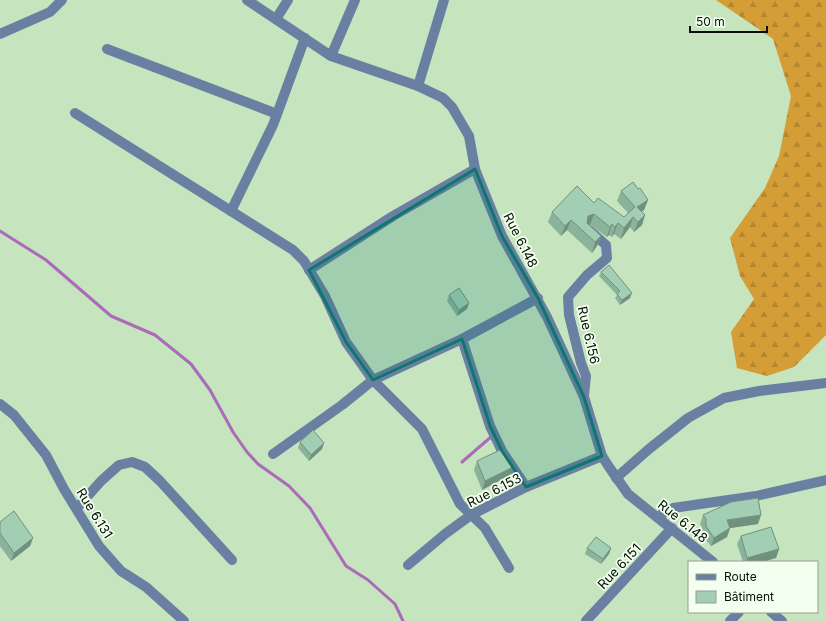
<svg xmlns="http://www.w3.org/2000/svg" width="826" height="621" font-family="Inter,sans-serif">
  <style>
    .forest { fill: url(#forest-firs) }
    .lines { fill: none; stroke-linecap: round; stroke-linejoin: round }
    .stream { stroke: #a96bba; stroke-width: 3 }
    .street { stroke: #6980a3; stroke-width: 10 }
    .wall { fill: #8bb29b }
    .shaded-wall { fill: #71917e }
    .building { fill: #a2cfb4; stroke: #71917e }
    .marked { fill: #0f766e; fill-opacity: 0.2; stroke: #0f766e; stroke-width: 3; stroke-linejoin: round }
    .labels { text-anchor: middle; stroke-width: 3.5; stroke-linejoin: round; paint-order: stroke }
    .street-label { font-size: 13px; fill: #061004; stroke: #f3ffef }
  </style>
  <defs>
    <pattern id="forest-firs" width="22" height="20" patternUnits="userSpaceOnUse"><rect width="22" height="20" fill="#d59d36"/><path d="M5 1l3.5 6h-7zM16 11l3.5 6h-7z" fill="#b5862e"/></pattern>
  </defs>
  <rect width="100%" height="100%" fill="#c6e4be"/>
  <!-- forest -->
  <path class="forest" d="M716 0H826V335L794 367 767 376 737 368 731 332 754 299 740 276 730 238 765 188 779 156 791 96 773 39Z"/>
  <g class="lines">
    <!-- stream -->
    <g class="stream">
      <path d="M0 231 46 260 111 316 155 335 191 364 210 390 233 432 247 452 258 464 289 486 310 508 346 566 368 580 395 604 403 621"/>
      <path d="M462 462 492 436"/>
    </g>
    <!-- street -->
    <g class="street">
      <path d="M247 0 331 56 418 86 443 98 452 107 469 136 475 169 502 236 547 317 584 397 602 456 609 467 628 494 713 562"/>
      <path d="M276 19 288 0"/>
      <path d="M0 34 50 12 62 0"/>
      <path d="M107 49 277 114"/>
      <path d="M331 56 355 0"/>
      <path d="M418 86 444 0"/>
      <path d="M75 113 293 250 304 261 325 296 346 342 373 380 422 429 460 504 485 528 509 568"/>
      <path d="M231 211 273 125 305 38"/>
      <path d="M309 270 393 216 475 169"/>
      <path d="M462 339 490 426 502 451 526 487"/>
      <path d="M584 395 586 376 581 363 569 315 568 297 587 275 607 258 606 245 590 231"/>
      <path d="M0 404 14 415 46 455 64 489 99 546 121 571 146 587 184 621"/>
      <path d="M273 454 342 405 373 380 462 339 538 298"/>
      <path d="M616 478 649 449 688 418 724 398 759 391 826 383"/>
      <path d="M77 508 101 481 119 465 132 462 145 467 160 481 232 560"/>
      <path d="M657 517 673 508 756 496 826 480"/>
      <path d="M408 565 445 534 471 515 526 487 602 456"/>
      <path d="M771 612 782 621"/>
      <path d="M586 621 672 528"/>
      <path d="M730 621 739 612"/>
    </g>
  </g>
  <!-- wall -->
  <g class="wall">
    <path d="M638 189 648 200 644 210 642 211 645 215 642 225 634 232 630 227 621 239 614 234 612 237 609 235 607 237 590 225H589L601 236 597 246 592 253 567 230 561 236 548 222 552 212 594 203 624 217 628 213 617 201 621 191Z"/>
    <path d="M601 272 630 298 620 305 615 298 617 295 599 276Z"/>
    <path d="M449 295 467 309 457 316 447 301Z"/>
    <path d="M300 442 324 443 322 449 309 461 298 448Z"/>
    <path d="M477 461 510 475 482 490 474 470Z"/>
    <path d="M703 515 758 524 730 528 727 537 711 546 702 535V527L700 524Z"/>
    <path d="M0 522 33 538 30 546 11 561 0 546Z"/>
    <path d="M741 536 779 549 776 558 762 562H743L737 544Z"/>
    <path d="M587 548H611L609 554 601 564 585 554Z"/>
  </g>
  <!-- shaded-wall -->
  <g class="shaded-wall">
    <path d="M648 200 644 210 634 217 637 207Z"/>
    <path d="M594 214 590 225 584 227 588 216Z"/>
    <path d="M645 215 642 225 634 232 638 222Z"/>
    <path d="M633 217 630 227 621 239 624 228Z"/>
    <path d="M571 220 567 230 561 236 565 226Z"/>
    <path d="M618 223 614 234 612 237 615 227Z"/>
    <path d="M612 224 609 235 607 237 610 227Z"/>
    <path d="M601 236 597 246 592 253 595 242Z"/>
    <path d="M632 293 630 298 620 305 622 300Z"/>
    <path d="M469 303 467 309 457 316 459 310Z"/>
    <path d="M324 443 322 449 309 461 311 455Z"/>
    <path d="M513 467 510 475 482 490 485 481Z"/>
    <path d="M761 515 758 524 724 529 727 520Z"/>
    <path d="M730 528 727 537 711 546 714 538Z"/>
    <path d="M33 538 30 546 11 561 14 553Z"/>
    <path d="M611 548 609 554 601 564 603 559Z"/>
    <path d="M779 549 776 558 762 562H746L747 558Z"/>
  </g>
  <!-- building -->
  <g class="building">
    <path d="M633 182 638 189 640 188 648 200 637 207 645 215 638 222 633 217 624 228 618 223 615 227 612 224 610 227 594 214 588 216 587 223 601 236 595 242 571 220 565 226 552 212 577 186 594 203 598 198 624 217 635 207 621 191Z"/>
    <path d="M609 265 632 293 622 300 617 294 620 291 601 272Z"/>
    <path d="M459 288 469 303 459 310 449 295Z"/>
    <path d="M313 430 324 443 311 455 300 442Z"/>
    <path d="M502 449 513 467 485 481 477 461Z"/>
    <path d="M758 498 761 515 727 520 730 528 714 538 706 526V519L703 515 731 502Z"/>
    <path d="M14 511 33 538 14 553 0 533V522Z"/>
    <path d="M771 527 779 549 747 558 741 536Z"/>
    <path d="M596 537 611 548 603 559 587 548Z"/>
  </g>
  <!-- marked area -->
  <path class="marked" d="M475 169 502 236 538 298 584 397 602 456 526 487 502 451 490 426 462 339 373 380 346 342 309 270Z"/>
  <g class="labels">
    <!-- street labels -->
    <g class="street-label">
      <text transform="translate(521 240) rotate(63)" y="5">Rue 6.148</text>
      <text transform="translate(589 335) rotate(77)" y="5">Rue 6.156</text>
      <text transform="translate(494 490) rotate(-27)" y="5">Rue 6.153</text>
      <text transform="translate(95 513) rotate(58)" y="5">Rue 6.131</text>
      <text transform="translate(683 521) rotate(39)" y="5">Rue 6.148</text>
      <text transform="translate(619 566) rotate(-47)" y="5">Rue 6.151</text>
    </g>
  </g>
  <!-- legend -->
  <rect x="688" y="561" width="130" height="52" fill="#f3ffef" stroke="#949f91"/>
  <rect x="696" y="574" width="20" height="6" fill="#6980a3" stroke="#949f91"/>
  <text x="724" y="581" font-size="12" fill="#061004">Route</text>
  <rect x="696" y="591" width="20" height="12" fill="#a2cfb4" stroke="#949f91"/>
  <text x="724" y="601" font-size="12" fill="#061004">Bâtiment</text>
  <!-- scale -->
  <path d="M690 26v6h77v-6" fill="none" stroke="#061004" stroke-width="2"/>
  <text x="696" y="26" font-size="12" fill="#061004" stroke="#f3ffef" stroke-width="3" paint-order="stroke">50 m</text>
</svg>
